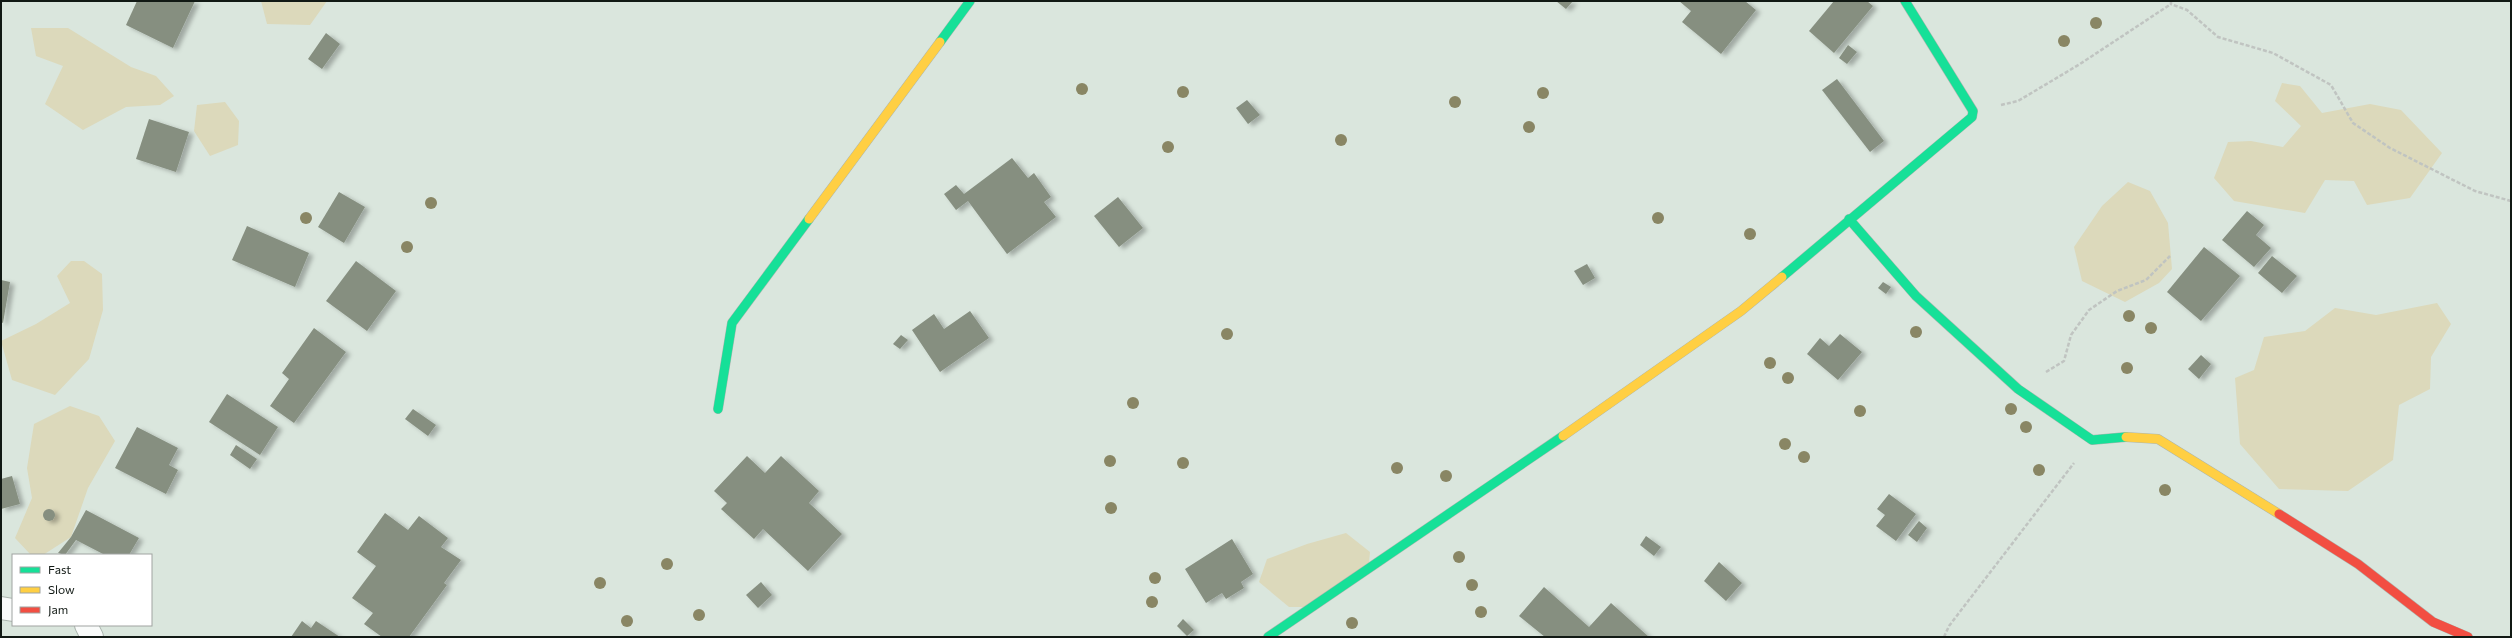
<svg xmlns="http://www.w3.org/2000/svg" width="2512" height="638" font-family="Commissioner,sans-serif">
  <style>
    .green { fill: #dcd9bb }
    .building { fill: #868f80; filter: url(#shadow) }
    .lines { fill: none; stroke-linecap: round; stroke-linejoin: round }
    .street-casing { stroke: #acb6af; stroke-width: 24 }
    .fast-casing { stroke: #acb6af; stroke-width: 10 }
    .slow-casing { stroke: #acb6af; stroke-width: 10 }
    .jam-casing { stroke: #acb6af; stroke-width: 10 }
    .path { stroke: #c0c4c1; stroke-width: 2.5; stroke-dasharray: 4 2; stroke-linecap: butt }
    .street { stroke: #f9fbfa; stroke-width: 22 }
    .fast { stroke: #16e098; stroke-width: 9 }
    .slow { stroke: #ffcf43; stroke-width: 9 }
    .jam { stroke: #f24e42; stroke-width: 9 }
    .tree { fill: #898664 }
  </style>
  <defs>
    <filter id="shadow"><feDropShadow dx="4.5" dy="2.5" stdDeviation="2" flood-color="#0004"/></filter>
  </defs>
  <rect width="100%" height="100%" fill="#dae6dd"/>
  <!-- green -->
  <g class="green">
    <path d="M261 1H327L310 25 267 24Z"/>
    <path d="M31 28H68L131 67 156 76 174 96 160 105 126 107 83 130 45 104 63 66 36 56Z"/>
    <path d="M2282 83 2300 86 2322 113 2370 104 2401 110 2442 153 2410 198 2367 205 2354 181 2325 180 2305 213 2234 201 2214 178 2228 142 2251 141 2283 147 2301 126 2275 101Z"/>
    <path d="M225 102 239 121 238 145 210 156 194 131 197 105Z"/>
    <path d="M2128 182 2150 191 2168 223 2172 269 2159 283 2125 302 2082 281 2074 247 2102 206Z"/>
    <path d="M71 261H84L102 274 103 310 89 359 55 395 12 380 1 341 36 324 70 303 57 276Z"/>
    <path d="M2437 303 2451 324 2431 357 2430 389 2399 405 2393 460 2348 491 2279 489 2240 444 2235 378 2254 370 2264 337 2305 331 2335 308 2376 315Z"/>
    <path d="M70 406 99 416 115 441 88 488 71 537 43 555H31L15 538 32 498 27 468 34 424Z"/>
    <path d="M1346 533 1370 552 1368 572 1313 607H1289L1259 582 1267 559 1307 544Z"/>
  </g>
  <!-- building -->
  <g class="building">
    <path d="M137 1H195L173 48 126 25Z"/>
    <path d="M1556 1H1573L1566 9Z"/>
    <path d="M1679 1H1745L1756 10 1721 54 1682 22 1691 11Z"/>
    <path d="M1834 1H1867L1873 6 1834 53 1809 31Z"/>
    <path d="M326 33 340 44 322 69 308 59Z"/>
    <path d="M1848 45 1857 52 1847 64 1839 58Z"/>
    <path d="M1837 79 1884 141 1870 152 1822 90Z"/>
    <path d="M1247 100 1260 115 1248 124 1236 108Z"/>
    <path d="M149 119 189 132 176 172 136 159Z"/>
    <path d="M1012 158 1028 178 1034 173 1051 197 1044 202 1056 217 1007 254 968 201 956 210 944 194 956 185 964 194Z"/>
    <path d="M339 192 365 207 344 243 318 227Z"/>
    <path d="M1118 197 1143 228 1119 247 1094 216Z"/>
    <path d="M2247 211 2264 225 2256 235 2271 248 2254 267 2222 240Z"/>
    <path d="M247 226 309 253 295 287 232 260Z"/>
    <path d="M2204 247 2240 276 2201 321 2167 292Z"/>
    <path d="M2272 256 2297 276 2282 293 2258 273Z"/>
    <path d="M356 261 396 291 367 331 326 301Z"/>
    <path d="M1587 264 1595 278 1583 285 1574 271Z"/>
    <path d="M1 280 10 282 3 323 1 322Z"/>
    <path d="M1883 282 1891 287 1886 294 1878 288Z"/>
    <path d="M970 311 989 338 940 372 912 330 934 314 944 329Z"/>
    <path d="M314 328 346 352 294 423 270 406 289 379 282 373Z"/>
    <path d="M1840 334 1862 352 1838 380 1807 354 1820 338 1829 346Z"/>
    <path d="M901 335 908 340 900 349 893 344Z"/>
    <path d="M2201 355 2211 364 2199 379 2188 369Z"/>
    <path d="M227 394 278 427 260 455 209 422Z"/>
    <path d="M413 409 436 425 428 436 405 419Z"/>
    <path d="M137 427 178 448 169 465 178 470 166 494 115 468Z"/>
    <path d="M236 445 257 459 250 469 230 455Z"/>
    <path d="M747 456 765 473 781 456 819 491 809 503 842 534 808 571 763 529 754 539 721 509 727 503 714 491Z"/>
    <path d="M12 476 20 504 1 509V479Z"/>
    <path d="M1889 494 1916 514 1896 541 1876 526 1885 515 1877 509Z"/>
    <circle cx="49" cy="515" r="6"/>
    <path d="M86 510 139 538 129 555H105L76 540 65 555 58 553 71 537Z"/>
    <path d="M385 513 408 530 419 516 448 538 441 547 461 560 444 583 447 585 409 637H382L364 624 373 613 352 598 376 566 357 552Z"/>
    <path d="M1919 521 1927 528 1917 542 1908 535Z"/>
    <path d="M1646 536 1661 547 1654 556 1640 545Z"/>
    <path d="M1232 539 1253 574 1241 582 1244 588 1226 599 1222 593 1206 603 1185 569Z"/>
    <path d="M1719 562 1742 583 1726 601 1704 581Z"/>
    <path d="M761 582 772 595 758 608 746 595Z"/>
    <path d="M1544 587 1589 627 1611 603 1649 637H1545L1519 616Z"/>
    <path d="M1183 619 1194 630 1187 636 1177 626Z"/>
    <path d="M302 621 311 628 316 621 340 637H291Z"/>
  </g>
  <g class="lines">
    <defs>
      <g id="street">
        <path d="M1 608 13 610"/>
        <path d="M86 625 92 637"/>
      </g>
      <g id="fast">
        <path d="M940 42 970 1"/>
        <path d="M1849 219 1916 296 2018 389 2092 440 2126 437"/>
        <path d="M1782 277 1972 117 1973 111 1905 1"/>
        <path d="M718 409 732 323 809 219"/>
        <path d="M1268 637 1563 436"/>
      </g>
      <g id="slow">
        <path d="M809 219 940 42"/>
        <path d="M1563 436 1741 311 1782 277"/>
        <path d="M2126 437 2158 439 2279 514"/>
      </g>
      <path id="jam" d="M2279 514 2358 564 2433 622 2468 637"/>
    </defs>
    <!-- street casing -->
    <use href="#street" class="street-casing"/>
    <!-- fast casing -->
    <use href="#fast" class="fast-casing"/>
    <!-- slow casing -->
    <use href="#slow" class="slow-casing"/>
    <!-- jam casing -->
    <use href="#jam" class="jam-casing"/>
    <!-- path -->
    <g class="path">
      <path d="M2171 1V4L2187 10 2218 37 2273 53 2331 85 2353 123 2390 148 2475 191 2511 201"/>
      <path d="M2001 105 2018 101 2080 64 2171 4"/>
      <path d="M2046 372 2064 361 2071 335 2089 310 2117 291 2146 280 2170 256"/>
      <path d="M1944 637 1949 626 2074 463"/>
    </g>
    <!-- street -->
    <use href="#street" class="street"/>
    <!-- fast -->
    <use href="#fast" class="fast"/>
    <!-- slow -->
    <use href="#slow" class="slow"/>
    <!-- jam -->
    <use href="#jam" class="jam"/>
  </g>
  <!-- trees -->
  <g class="tree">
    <circle cx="2096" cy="23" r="6"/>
    <circle cx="2064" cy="41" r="6"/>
    <circle cx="1082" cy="89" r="6"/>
    <circle cx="1183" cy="92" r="6"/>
    <circle cx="1543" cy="93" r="6"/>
    <circle cx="1455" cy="102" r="6"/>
    <circle cx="1529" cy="127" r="6"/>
    <circle cx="1341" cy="140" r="6"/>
    <circle cx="1168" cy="147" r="6"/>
    <circle cx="431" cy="203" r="6"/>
    <circle cx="306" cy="218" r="6"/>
    <circle cx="1658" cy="218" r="6"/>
    <circle cx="1750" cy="234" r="6"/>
    <circle cx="407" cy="247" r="6"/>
    <circle cx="2129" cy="316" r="6"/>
    <circle cx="2151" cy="328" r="6"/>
    <circle cx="1916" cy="332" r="6"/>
    <circle cx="1227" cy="334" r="6"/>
    <circle cx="1770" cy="363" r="6"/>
    <circle cx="2127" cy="368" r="6"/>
    <circle cx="1788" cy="378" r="6"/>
    <circle cx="1133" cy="403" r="6"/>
    <circle cx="2011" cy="409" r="6"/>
    <circle cx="1860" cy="411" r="6"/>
    <circle cx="2026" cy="427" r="6"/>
    <circle cx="1785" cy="444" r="6"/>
    <circle cx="1804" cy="457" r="6"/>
    <circle cx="1110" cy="461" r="6"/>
    <circle cx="1183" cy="463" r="6"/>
    <circle cx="1397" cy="468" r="6"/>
    <circle cx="2039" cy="470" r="6"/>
    <circle cx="1446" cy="476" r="6"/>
    <circle cx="2165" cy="490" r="6"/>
    <circle cx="1111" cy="508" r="6"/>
    <circle cx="1459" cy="557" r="6"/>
    <circle cx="667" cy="564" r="6"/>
    <circle cx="1155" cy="578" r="6"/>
    <circle cx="600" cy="583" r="6"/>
    <circle cx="1472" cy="585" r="6"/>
    <circle cx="1152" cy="602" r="6"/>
    <circle cx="1481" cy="612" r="6"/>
    <circle cx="699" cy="615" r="6"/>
    <circle cx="627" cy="621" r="6"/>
    <circle cx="1352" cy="623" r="6"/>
  </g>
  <!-- border -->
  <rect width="2512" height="638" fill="none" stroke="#111914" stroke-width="4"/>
  <!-- legend -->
  <rect x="12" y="554" width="140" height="72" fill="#ffffff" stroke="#a0a3a1"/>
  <rect x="20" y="567" width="20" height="6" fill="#16e098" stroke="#a0a3a1"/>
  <text x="48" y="574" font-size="12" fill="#111914">Fast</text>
  <rect x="20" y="587" width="20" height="6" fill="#ffcf43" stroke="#a0a3a1"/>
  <text x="48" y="594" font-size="12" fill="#111914">Slow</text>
  <rect x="20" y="607" width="20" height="6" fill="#f24e42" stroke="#a0a3a1"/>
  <text x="48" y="614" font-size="12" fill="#111914">Jam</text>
</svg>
